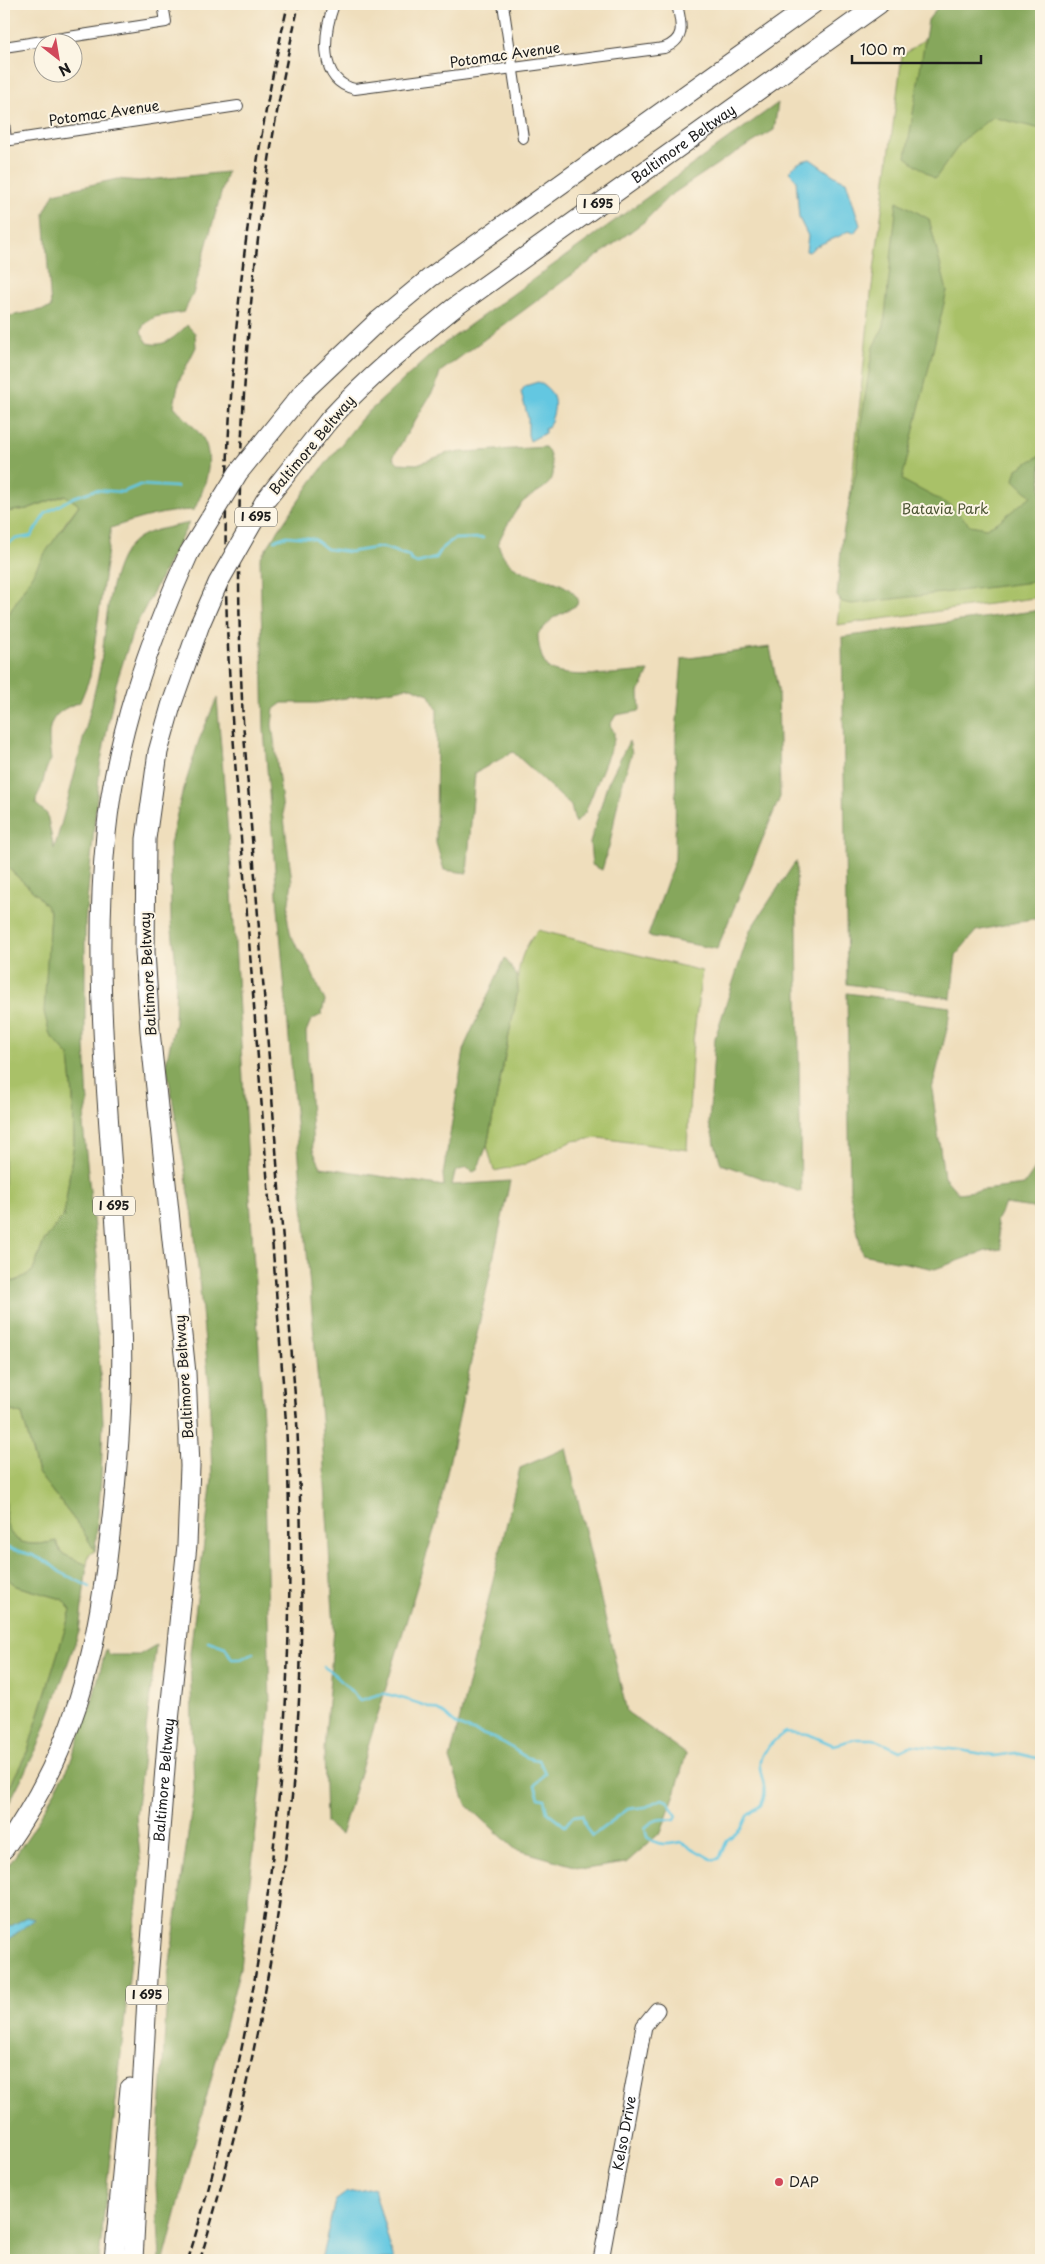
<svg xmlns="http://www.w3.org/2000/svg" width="1045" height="2264" font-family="'Playpen Sans',sans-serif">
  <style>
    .green { fill: #a9c167; stroke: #626e42 }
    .forest { fill: #86a75c; stroke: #51623c }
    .water { fill: #64c7e1; stroke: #40727e }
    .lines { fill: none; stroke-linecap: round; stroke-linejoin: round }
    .stream { stroke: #64c7e1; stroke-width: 2.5 }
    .street-casing { stroke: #3c3934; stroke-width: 12 }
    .secondary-casing { stroke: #3c3934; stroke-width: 17 }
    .highway-casing { stroke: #3c3934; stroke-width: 21 }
    .street { stroke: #fff; stroke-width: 10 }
    .secondary { stroke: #fff; stroke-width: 15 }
    .highway { stroke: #fff; stroke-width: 19 }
    .rail { stroke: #1c1c1c; stroke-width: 2.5; stroke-dasharray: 8 4; stroke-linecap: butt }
    .highway-bridge-casing { stroke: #3c3934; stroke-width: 21; stroke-linecap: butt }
    .highway-bridge { stroke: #fff; stroke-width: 19 }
    .poi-dot { fill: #d1495b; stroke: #fcf5e5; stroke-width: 2 }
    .labels { text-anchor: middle; stroke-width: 4; stroke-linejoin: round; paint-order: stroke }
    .shield { fill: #fcf5e5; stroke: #5f5d58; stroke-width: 1 }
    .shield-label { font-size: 12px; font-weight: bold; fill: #1c1c1c }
    .street-label { font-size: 14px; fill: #1c1c1c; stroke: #fcf5e5 }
    .park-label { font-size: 14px; fill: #4d5636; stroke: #fcf5e5 }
    .poi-label { font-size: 14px; fill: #1c1c1c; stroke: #fcf5e5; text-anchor: start }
  </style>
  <rect width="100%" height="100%" fill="#fcf5e5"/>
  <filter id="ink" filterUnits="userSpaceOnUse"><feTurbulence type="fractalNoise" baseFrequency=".02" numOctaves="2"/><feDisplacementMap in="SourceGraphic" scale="10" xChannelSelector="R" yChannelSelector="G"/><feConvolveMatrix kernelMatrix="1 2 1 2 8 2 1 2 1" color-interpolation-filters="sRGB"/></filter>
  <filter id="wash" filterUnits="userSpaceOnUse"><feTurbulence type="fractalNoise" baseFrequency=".0096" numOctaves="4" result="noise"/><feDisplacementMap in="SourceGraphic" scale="20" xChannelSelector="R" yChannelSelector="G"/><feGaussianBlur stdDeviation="1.12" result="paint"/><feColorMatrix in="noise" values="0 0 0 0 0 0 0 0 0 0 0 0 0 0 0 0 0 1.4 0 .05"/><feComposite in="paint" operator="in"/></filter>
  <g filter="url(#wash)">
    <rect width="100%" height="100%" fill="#efdebc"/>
    <!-- green -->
    <g class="green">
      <path d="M1041 4V597L837 625 871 294 902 56 934 32Z"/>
      <path d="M66 495 79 505 66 522 4 622V512L27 509Z"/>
      <path d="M4 864 38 896 50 911 48 952 50 1035 69 1056 73 1096 74 1142 64 1215 44 1241 33 1271 16 1281 4 1282Z"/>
      <path d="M538 930 702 971 693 1041 687 1148 688 1150 599 1138 572 1141 523 1165 494 1171 487 1146 518 990C516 967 523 948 538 930Z"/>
      <path d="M4 1409 22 1414 38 1473 83 1531 95 1551 89 1554 87 1565 61 1553 56 1541C35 1546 11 1548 6 1521 4 1513 8 1505 4 1498Z"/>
      <path d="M4 1575 16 1586 62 1599 71 1610 28 1750 4 1798Z"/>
    </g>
    <!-- forest -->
    <g class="forest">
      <path d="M940 4H1041V129L992 117 962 141 935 179 906 157 928 20Z"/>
      <path d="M778 103 774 130 725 159 668 197 645 221 440 372 436 386 393 457 398 463 417 464 448 453 545 447C550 452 550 457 552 464 559 487 535 490 522 503 513 514 504 530 498 543 509 586 560 569 578 599L577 605 553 618 538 634C538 644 541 659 547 667 558 681 631 672 649 671L639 692 640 711 616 715 610 725 614 732V740L585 813 575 823 571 806 513 752 475 773 467 873 444 870 436 843 437 709 428 694 411 687 317 703H282L274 709 272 724 292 881 287 916 291 936 307 962 325 1001 321 1015 311 1020 306 1032 313 1150 321 1167 444 1186 443 1175 465 1045 505 958 517 976 518 990 487 1146 477 1170 473 1172 467 1167 455 1172 452 1185 510 1181 436 1524 341 1835 326 1823 324 1750 334 1629 321 1419 278 908 264 730 260 558 312 481 362 418 438 348Z"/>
      <path d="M227 172 193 294 184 312 155 317 144 324 141 332 148 343C165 348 176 336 187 325L195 333 196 347 179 381 174 406C182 416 200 431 205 442 214 464 204 490 194 510 165 511 139 518 111 528L90 677 80 702C46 714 47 728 51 760 44 770 45 778 41 788 38 795 36 796 36 804L47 814 54 849C71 792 85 732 99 673 107 636 105 574 130 545 144 529 170 528 189 523L133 631 116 684 100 766 85 922V1044L88 1104 83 1125 98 1266 93 1311 98 1336 103 1421 101 1480 95 1551 83 1531 38 1473 22 1414 4 1409V1282L16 1281 33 1271 44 1241 64 1215 74 1142 73 1096 69 1056 50 1035 44 1012 50 911 38 896 4 864V622L45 553 79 505 65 495 27 509 4 512V348H6L4 317 51 308 44 213 54 193 117 179 139 181Z"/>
      <path d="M897 201 929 219 947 291 902 480 951 506 970 525 986 528 998 522 1031 496 1014 480 1017 469 1041 455V581L852 604 842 602 837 596 842 538 856 472 860 428 873 347 884 326Z"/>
      <path d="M1041 610V920L1032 919 976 931 956 955 951 998 847 984 842 637Z"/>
      <path d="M770 647 778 690 780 797 717 949 648 936 675 859 676 734 682 659Z"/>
      <path d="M217 698 230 858 264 1436 270 1708 240 1968 164 2260H160L156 2185 168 1976 194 1792 190 1653 212 1479 209 1384 193 1216 166 1063 175 1023 176 964 171 922 170 844 180 801 199 740Z"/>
      <path d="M629 741 632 753 620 791 610 843 602 870 592 865 590 843 607 785Z"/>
      <path d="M796 861 801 1192 721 1164 709 1124 715 1038 750 930Z"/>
      <path d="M847 993 950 1007 948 1025 932 1089 944 1177 958 1193 1024 1185 1035 1169 1041 1139V1222L1033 1208 1005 1204 996 1221 1002 1249 986 1251 935 1269 862 1254 850 1194Z"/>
      <path d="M566 1448 627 1712 686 1754 676 1791 661 1832 626 1863 585 1869 515 1849 466 1804 450 1759 520 1468Z"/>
      <path d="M4 1498C8 1505 4 1513 6 1521 12 1548 35 1546 56 1541L61 1553 87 1565 79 1632 39 1744 4 1813V1798L28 1750 71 1610 62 1599 16 1586 4 1575Z"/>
      <path d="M156 1645 136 1816 141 1866 99 2260H4V1872L32 1831 69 1766 92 1701 106 1649 110 1655H139Z"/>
    </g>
    <!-- water -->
    <g class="water">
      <path d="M810 159C819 165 837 179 846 181L860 225 854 233 848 231C836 240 819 242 809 252L806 251 808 236 799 218 796 180 790 172C795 163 801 161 810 159Z"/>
      <path d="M538 382C559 392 557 409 548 428H545V433L530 441 528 435V418L521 392 525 386Z"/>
      <path d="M27 1917 35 1919 4 1943V1930Z"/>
      <path d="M374 2188 394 2260H321L335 2201 346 2193Z"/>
    </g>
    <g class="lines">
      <!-- stream -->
      <g class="stream">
        <path d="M275 540 287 536 309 538 314 539 327 549 350 552 382 547 409 556 411 560 417 563 436 558 443 547 454 539 483 538"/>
        <path d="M4 546 15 539 31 536 46 513 74 497 95 490 123 492 140 485 177 487"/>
        <path d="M4 1547 32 1555 49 1563 60 1572 90 1587"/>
        <path d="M208 1641 225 1647 232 1659H241L253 1653"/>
        <path d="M324 1667C337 1674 348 1689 360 1700 370 1699 375 1693 386 1694 399 1697 429 1706 441 1712 448 1715 452 1723 459 1726 474 1732 488 1735 502 1742 518 1750 522 1759 539 1760L545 1773 535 1785 539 1798 544 1799 547 1812 565 1826 573 1816 582 1815 586 1828 592 1836 628 1809 646 1807 662 1799 667 1801 677 1816 675 1820C662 1818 655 1818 645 1828L647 1837C658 1846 668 1845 681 1842L713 1860 720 1857 727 1840 741 1829 747 1816 761 1805C774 1782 745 1766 771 1744 776 1739 780 1735 786 1732L808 1734 833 1745 856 1739H874L900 1751 912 1745 960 1750 994 1756 1015 1753 1041 1759"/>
      </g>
    </g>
  </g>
  <g filter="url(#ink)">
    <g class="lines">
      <defs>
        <g id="street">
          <path d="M334 4C324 32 317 81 355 89L664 48C687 39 681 24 677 4"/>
          <path d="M503 4 523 138"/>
          <path d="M4 47 166 22 163 4"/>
          <path d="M4 122 6 141"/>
          <path d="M4 141 238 106"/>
        </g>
        <g id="secondary">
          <path id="s1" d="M601 2260 644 2026 657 2010"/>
        </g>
        <g id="highway">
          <path d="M305 390 379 320 431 277 813 4"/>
          <path id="s2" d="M329 420C368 378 410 343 455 307L879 4"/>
          <path d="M4 1849C73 1751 96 1661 109 1543 118 1470 124 1396 121 1323 116 1161 90 996 106 834 116 735 148 644 189 553"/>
          <path d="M114 2260 130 2088"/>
          <path id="s3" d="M133 2260 148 1979 168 1731 187 1545 190 1466 186 1373 150 1031 145 952 146 839 158 752 171 706 200 624"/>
        </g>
      </defs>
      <!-- street casing -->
      <use href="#street" class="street-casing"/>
      <!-- secondary casing -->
      <use href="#secondary" class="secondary-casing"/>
      <!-- highway casing -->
      <use href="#highway" class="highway-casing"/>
      <!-- street -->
      <use href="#street" class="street"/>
      <!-- secondary -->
      <use href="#secondary" class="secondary"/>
      <!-- highway -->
      <use href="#highway" class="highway"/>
      <!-- rail -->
      <g class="rail">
        <path d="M188 2260C272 1982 300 1712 286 1422 273 1248 259 1074 246 901 236 770 223 639 226 508 230 339 250 168 288 4"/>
        <path d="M200 2260C257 2072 292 1875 300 1678 303 1592 301 1507 297 1422L243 721C231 480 245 239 299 4"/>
      </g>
      <defs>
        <g id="highway-bridge">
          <path d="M189 553 238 473 305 390"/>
          <path d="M200 624 218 583 265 501 329 420"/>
        </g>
      </defs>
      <!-- highway-bridge casing -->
      <use href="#highway-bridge" class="highway-bridge-casing"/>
      <!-- highway-bridge -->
      <use href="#highway-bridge" class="highway-bridge"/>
    </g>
  </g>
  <!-- markers -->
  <circle class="poi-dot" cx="779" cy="2182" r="5"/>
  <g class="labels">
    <!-- shield labels -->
    <g class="shield">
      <rect x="577" y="194.5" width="42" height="19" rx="4"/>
      <rect x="235" y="507.5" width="42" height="19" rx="4"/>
      <rect x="93" y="1196.5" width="42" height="19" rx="4"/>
      <rect x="126" y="1985.5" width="42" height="19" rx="4"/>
    </g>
    <g class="shield-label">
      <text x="598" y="208">I 695</text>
      <text x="256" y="521">I 695</text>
      <text x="114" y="1210">I 695</text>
      <text x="147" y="1999">I 695</text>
    </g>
    <!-- street labels -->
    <g class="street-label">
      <text transform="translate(505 55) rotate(-8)" y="5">Potomac Avenue</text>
      <text transform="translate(104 113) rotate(-8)" y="5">Potomac Avenue</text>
      <text dy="5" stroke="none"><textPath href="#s2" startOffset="450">Baltimore Beltway</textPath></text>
      <text transform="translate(312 445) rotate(-50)" y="5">Baltimore Beltway</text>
      <text transform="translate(148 974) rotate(-93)" y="5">Baltimore Beltway</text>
      <text transform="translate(184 1377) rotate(-94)" y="5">Baltimore Beltway</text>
      <text dy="5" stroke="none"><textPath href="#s3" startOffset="481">Baltimore Beltway</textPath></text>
      <text dy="5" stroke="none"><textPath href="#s1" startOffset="129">Kelso Drive</textPath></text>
    </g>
    <!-- park labels -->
    <g class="park-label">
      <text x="945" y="514">Batavia Park</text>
    </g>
    <!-- poi labels -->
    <g class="poi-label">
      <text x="789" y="2187">DAP</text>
    </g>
  </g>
  <!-- margin -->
  <rect width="1045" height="2264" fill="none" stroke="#fcf5e5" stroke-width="20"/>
  <!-- north arrow -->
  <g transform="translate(58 58) rotate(149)"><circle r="24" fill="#fcf5e5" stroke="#a29e95"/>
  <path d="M0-4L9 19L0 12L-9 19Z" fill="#d1495b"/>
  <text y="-8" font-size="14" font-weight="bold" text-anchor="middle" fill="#1c1c1c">N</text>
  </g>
  <!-- scale -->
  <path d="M852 55v8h129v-8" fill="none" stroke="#1c1c1c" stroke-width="2.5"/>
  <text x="860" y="55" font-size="15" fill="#1c1c1c" stroke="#fcf5e5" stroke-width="4" paint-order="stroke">100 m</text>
</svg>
